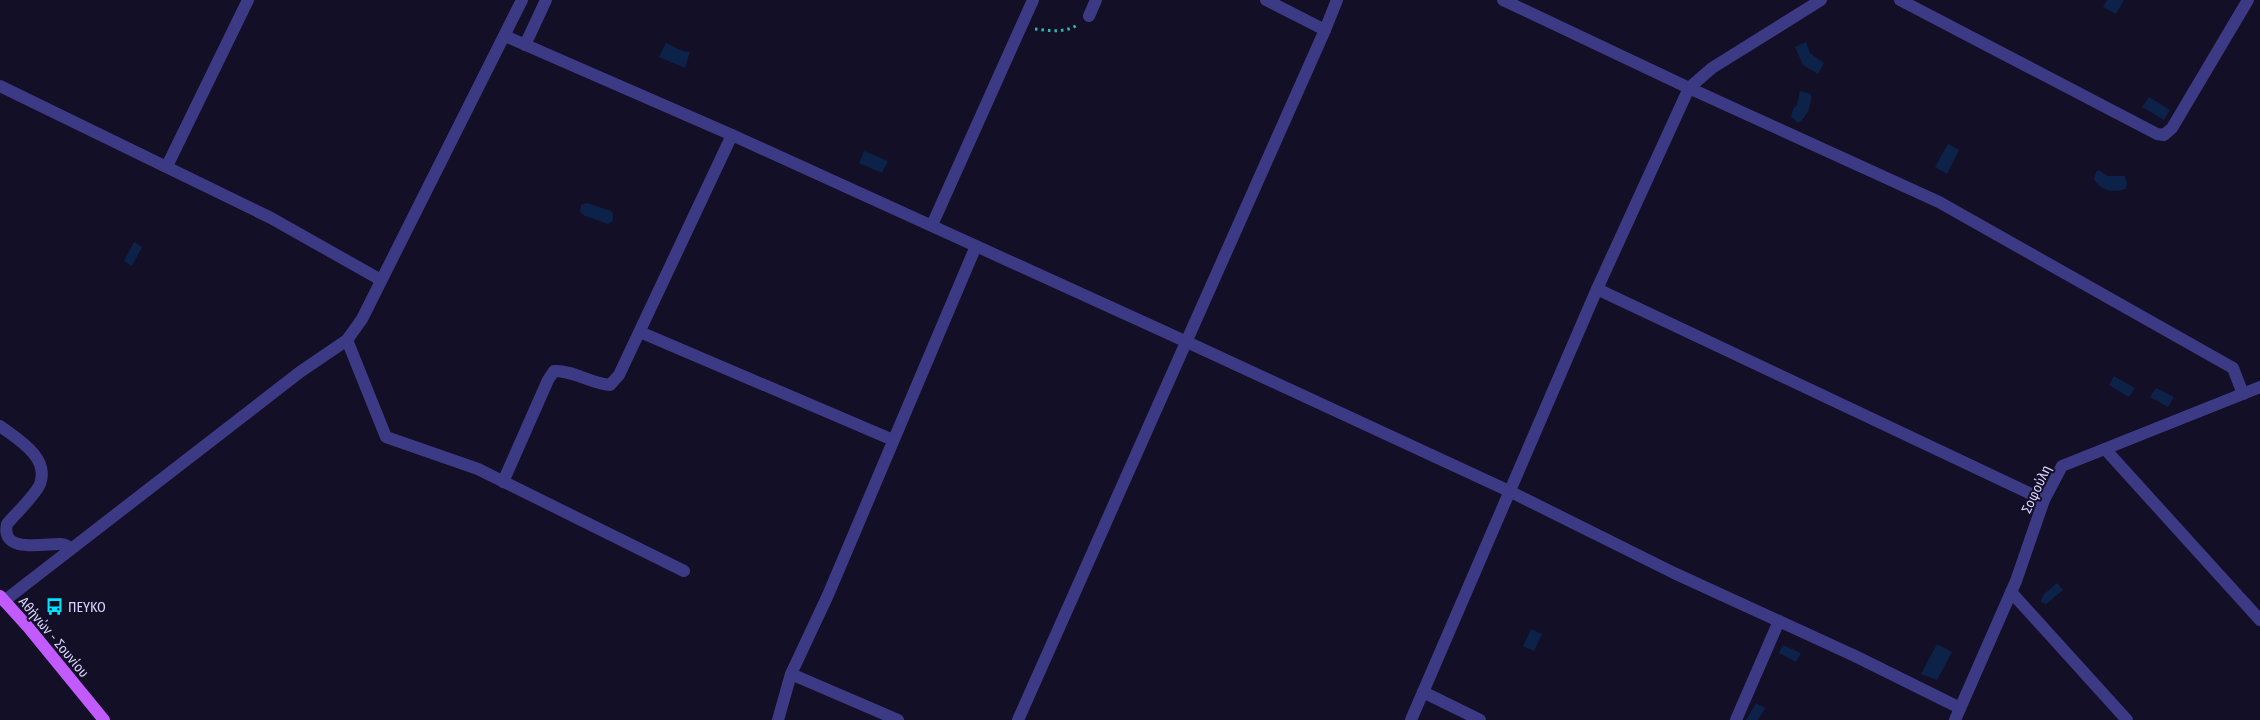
<svg xmlns="http://www.w3.org/2000/svg" width="2260" height="720" font-family="'Fira Sans Condensed',sans-serif">
  <style>
    .water { fill: #0c2248 }
    .lines { fill: none; stroke-linecap: round; stroke-linejoin: round }
    .path { stroke: #2fb8b0; stroke-width: 3; stroke-dasharray: 2.5 4; stroke-linecap: butt }
    .minor { stroke: #3d3a85; stroke-width: 12 }
    .major { stroke: #c25bff; stroke-width: 12 }
    .labels { text-anchor: middle; stroke-width: 4; stroke-linejoin: round; paint-order: stroke }
    .street-label { font-size: 14px; fill: #d9d4ff; stroke: #130f26 }
    .poi-label { font-size: 14px; fill: #d9d4ff; stroke: #130f26; text-anchor: start }
  </style>
  <rect width="100%" height="100%" fill="#130f26"/>
  <!-- water -->
  <g class="water">
    <path d="M2107 0H2124L2116 14 2103 7Z"/>
    <path d="M1806 42 1810 53 1824 63 1818 74 1803 65 1795 47Z"/>
    <path d="M666 43 683 51 690 52 685 68 659 57Z"/>
    <path d="M1800 91 1811 94C1812 104 1807 118 1798 123L1791 117 1793 109 1797 105Z"/>
    <path d="M2149 97 2170 110 2164 120 2142 107Z"/>
    <path d="M1948 144 1959 150 1947 174 1935 167Z"/>
    <path d="M864 151 888 161 882 173 859 163Z"/>
    <path d="M2099 170 2107 176H2125L2127 185 2125 189C2114 193 2100 191 2094 179L2096 172Z"/>
    <path d="M587 203 611 211 613 214V221L608 224 585 216 580 212 581 205Z"/>
    <path d="M134 242 142 247 132 266 124 261Z"/>
    <path d="M2114 376 2135 388 2129 397 2109 385Z"/>
    <path d="M2156 388 2174 397 2168 407 2150 397Z"/>
    <path d="M2057 583 2063 590 2046 604 2041 602 2043 595Z"/>
    <path d="M1531 629 1542 634 1534 651 1523 646Z"/>
    <path d="M1937 644 1952 652 1937 680 1921 674Z"/>
    <path d="M1783 645 1801 653 1796 662 1779 653Z"/>
    <path d="M1756 703 1765 708 1758 720H1746Z"/>
  </g>
  <g class="lines">
    <!-- path -->
    <path class="path" d="M1035 29C1050 31 1066 33 1079 24"/>
    <!-- minor -->
    <g class="minor">
      <path d="M1266 0 1325 30"/>
      <path d="M1503 0 1689 88 1939 202 2233 368 2243 394"/>
      <path d="M1900 0 2157 134 2164 135 2172 128 2248 0"/>
      <path d="M1089 16 1096 0"/>
      <path d="M505 36 732 135 1187 342 1509 491 1674 573 1855 656 1960 708"/>
      <path d="M525 45 546 0"/>
      <path d="M0 86 271 218 381 280"/>
      <path d="M167 166 248 0"/>
      <path d="M932 225 1033 0"/>
      <path d="M1597 289 2044 500"/>
      <path d="M640 332 893 440"/>
      <path d="M347 340 386 437 478 469 684 571"/>
      <path d="M0 426C17 439 50 457 40 484 35 496 16 513 7 524 0 555 47 543 61 544 65 544 68 546 71 549"/>
      <path d="M2105 449 2260 620"/>
      <path d="M503 482 548 380 554 371C573 370 591 384 610 385L619 375 732 135"/>
      <path d="M2011 592 2127 720"/>
      <path d="M4 601 300 372 347 340 362 319 522 0"/>
      <path d="M791 674 898 720"/>
      <path d="M1423 692 1480 720"/>
      <path d="M778 720 791 674 828 595 976 246"/>
      <path d="M1018 720 1325 30 1337 0"/>
      <path d="M1411 720 1597 289 1689 88 1712 68 1821 0"/>
      <path d="M1736 720 1779 621"/>
      <path d="M1955 720 2016 581 2044 500 2062 466 2260 387"/>
    </g>
    <!-- major -->
    <path class="major" d="M0 596 28 627 104 720"/>
  </g>
  <!-- icons -->
  <defs>
    <symbol id="bus-bare" viewBox="-9 -9 18 18"><path d="M-5-6H5V4H4V6H2V4H-2V6H-4V4H-5ZM-3.5-4V0h7V-4ZM-3.5 1.2v1.5H-2V1.2ZM2 1.2v1.5H3.5V1.2Z" fill="#00e5ff" stroke="#130f26" stroke-width="2.5" paint-order="stroke"/></symbol>
  </defs>
  <g fill-rule="evenodd">
    <use href="#bus-bare" x="42" y="594" width="25" height="25"/>
  </g>
  <g class="labels">
    <!-- street labels -->
    <g class="street-label">
      <text transform="translate(2036 489) rotate(-65)" y="5">Σοφούλη</text>
      <text transform="translate(54 637) rotate(50)" y="5">Αθήνών - Σουνίου</text>
    </g>
    <!-- poi labels -->
    <g class="poi-label">
      <text x="68" y="612">ΠΕΥΚΟ</text>
    </g>
  </g>
</svg>
